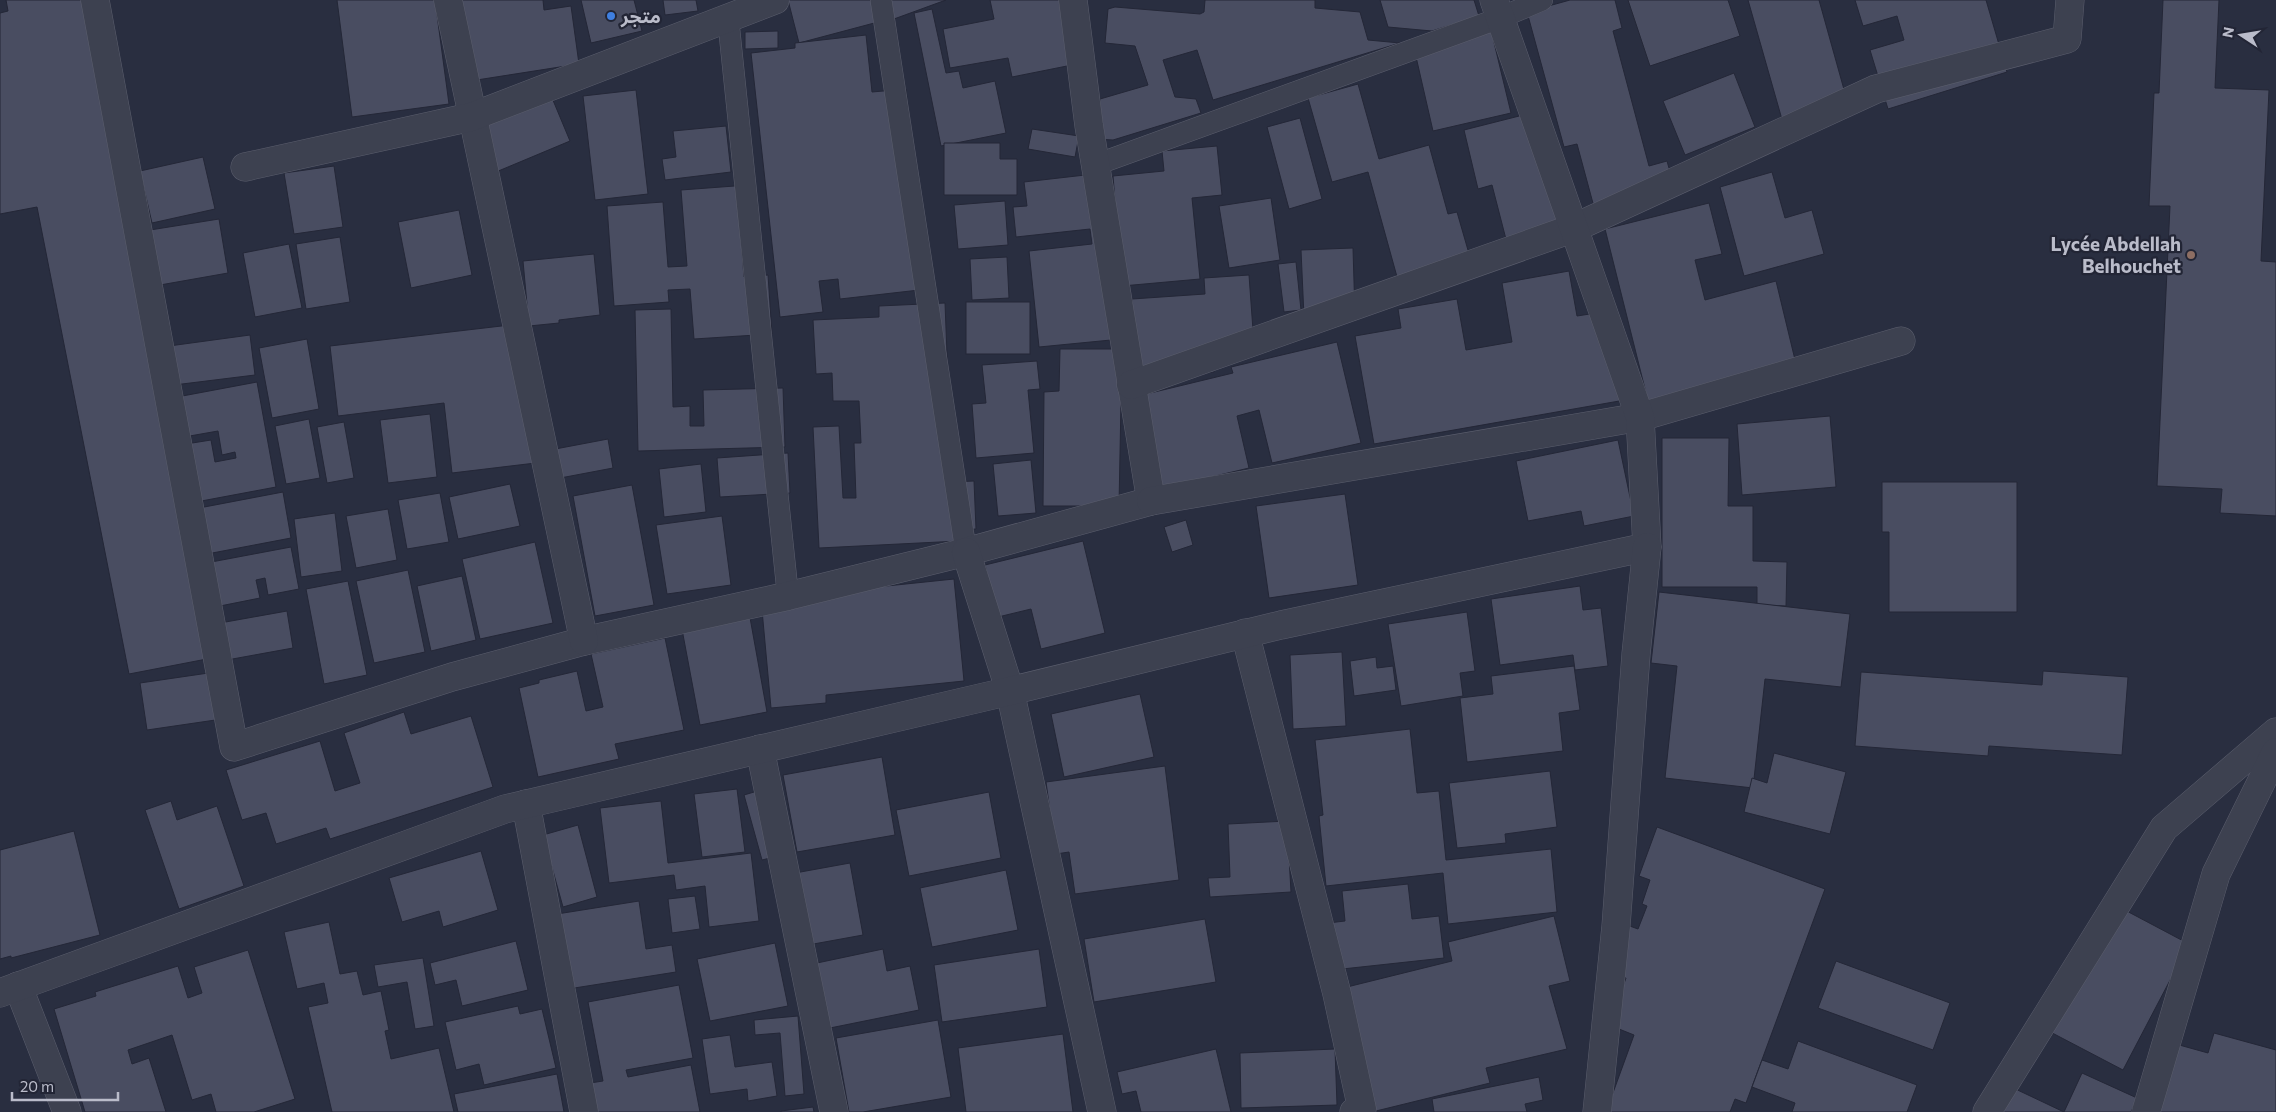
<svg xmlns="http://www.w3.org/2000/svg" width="2276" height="1112" font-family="Commissioner,'Noto Sans Arabic',sans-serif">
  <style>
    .building { fill: #494d61; stroke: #242737 }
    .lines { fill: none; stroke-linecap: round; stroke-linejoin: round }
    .service-casing { stroke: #5b5e6d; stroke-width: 22 }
    .minor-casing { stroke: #5b5e6d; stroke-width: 29 }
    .service { stroke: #3d4150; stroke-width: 21 }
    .minor { stroke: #3d4150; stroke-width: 28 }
    .shop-dot { fill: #3f7fe0; stroke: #222535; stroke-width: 2 }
    .education-dot { fill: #8d6e63; stroke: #222535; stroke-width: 2 }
    .labels { text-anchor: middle; stroke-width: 4.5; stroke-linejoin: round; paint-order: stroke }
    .poi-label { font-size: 19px; font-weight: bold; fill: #babcca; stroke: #222535; text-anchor: start }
  </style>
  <rect width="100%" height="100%" fill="#292e40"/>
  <!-- building -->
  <g class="building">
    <path d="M6 0H82L212 658 129 674 37 207 0 214V13L8 11Z"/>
    <path d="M337 0H435L449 104 352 117Z"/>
    <path d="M452 0H543L544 10 571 6 579 64 464 82Z"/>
    <path d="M581 0H634L642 31 591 43Z"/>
    <path d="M663 0H696L698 11 665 15Z"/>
    <path d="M788 0H871L878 22 799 43Z"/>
    <path d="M887 0H946L894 19Z"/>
    <path d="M990 0H1060L1072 65 1012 77 1008 58 950 68 943 29 994 19Z"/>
    <path d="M1205 0H1315V8L1360 12 1368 40 1400 43 1213 100 1197 50 1163 60 1175 97 1196 99 1201 113 1113 140 1097 139 1100 99 1148 85 1135 46 1105 43 1108 9 1115 7 1200 14 1204 12Z"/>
    <path d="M1380 0H1474L1479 16 1432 31 1388 27Z"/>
    <path d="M1570 0H1615L1622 28 1613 31 1649 166 1667 161 1674 186 1594 207 1577 144 1564 147 1527 12Z"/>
    <path d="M1628 0H1728L1740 36 1650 66Z"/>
    <path d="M1748 0H1819L1850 111 1785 130Z"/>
    <path d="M1855 0H1986L2007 72 1888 109 1870 50 1904 40 1897 16 1863 26Z"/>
    <path d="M2163 0H2219L2215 88 2269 90 2261 261 2276 262V516L2220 513 2222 489 2157 486 2170 206H2149L2154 93H2159Z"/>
    <path d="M932 9 946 73 959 71 963 88 995 81 1006 133 941 146 914 13Z"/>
    <path d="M1491 30 1511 113 1433 131 1414 48Z"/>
    <path d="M778 31V48L745 49V32Z"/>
    <path d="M866 35 872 92 906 89 928 289 840 299 838 279 819 281 823 312 780 317 751 53 795 48V43Z"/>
    <path d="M1734 73 1755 127 1685 155 1663 101Z"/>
    <path d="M1358 84 1379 159 1429 145 1448 214 1457 212 1472 264 1399 284 1368 172 1332 182 1308 98Z"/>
    <path d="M636 90 648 194 595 200 583 96Z"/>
    <path d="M550 93 570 141 496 172 477 124Z"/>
    <path d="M1539 111 1569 231 1508 247 1492 185 1478 189 1464 130Z"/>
    <path d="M1300 118 1322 199 1289 209 1267 127Z"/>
    <path d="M726 126 731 172 665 180 662 159 676 157 673 131Z"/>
    <path d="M1032 129 1079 136 1075 157 1028 149Z"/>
    <path d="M944 143H1000V159H1017V195H944Z"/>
    <path d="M1217 146 1222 195 1192 198 1200 279 1122 286 1113 176 1164 171 1162 151Z"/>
    <path d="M203 157 215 209 152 223 140 171Z"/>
    <path d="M334 166 343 227 294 234 284 173Z"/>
    <path d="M1772 172 1785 218 1812 210 1824 254 1744 276 1720 187Z"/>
    <path d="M1094 174 1111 340 1039 347 1029 251 1092 244 1090 229 1016 237 1013 207 1027 206 1024 182Z"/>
    <path d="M748 185 740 228 744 277 768 275 772 334 694 339 690 289 668 290 669 302 614 306 607 206 663 202 668 267 687 266 681 190Z"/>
    <path d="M1271 198 1280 260 1229 268 1219 206Z"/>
    <path d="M1005 201 1008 245 958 249 954 205Z"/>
    <path d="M1709 203 1722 254 1695 260 1705 300 1776 281 1797 368 1649 405 1605 229Z"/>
    <path d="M459 210 472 275 411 288 398 222Z"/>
    <path d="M219 219 228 273 160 285 150 230Z"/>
    <path d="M340 237 350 302 306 309 296 244Z"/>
    <path d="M289 244 302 308 255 317 243 253Z"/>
    <path d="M1353 248 1355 315 1304 317 1301 250Z"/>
    <path d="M594 254 600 315 559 320V323L529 326 523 261Z"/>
    <path d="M1007 257 1009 298 972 300 970 259Z"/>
    <path d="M1296 262 1301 310 1284 312 1278 264Z"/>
    <path d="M1569 271 1577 316 1609 311 1625 400 1374 444 1355 336 1401 328 1398 309 1457 299 1466 350 1512 342 1502 283Z"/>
    <path d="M1249 275 1254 344 1212 347 1214 372 1136 377 1132 299 1205 294 1204 278Z"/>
    <rect x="966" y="302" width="64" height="52"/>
    <path d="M945 303 952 482 974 481 976 529 959 530V541L819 548 813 427 839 426 843 498H856L854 443H861L859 401H833L832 373 816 374 813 320 879 317V306Z"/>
    <path d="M671 309 673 407 690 406V426H704L703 390 783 388 785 447 638 451 635 310Z"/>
    <path d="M510 325 544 462 452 473 444 403 338 416 330 346Z"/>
    <path d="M250 335 255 375 174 385 169 346Z"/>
    <path d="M307 339 319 409 272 418 259 348Z"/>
    <path d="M1337 342 1361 443 1272 463 1259 410 1237 416 1249 468 1160 489 1138 396 1233 373 1231 367Z"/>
    <path d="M1060 349H1122L1119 506H1043L1044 392 1059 391Z"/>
    <path d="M1037 361 1040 389 1028 390 1034 453 976 458 972 404 986 403 982 365Z"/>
    <path d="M257 382 276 487 196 502 186 444 211 440 215 462 236 458 235 452 222 455 218 431 184 437 177 397Z"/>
    <path d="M430 414 437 477 388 483 380 420Z"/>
    <path d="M1830 416 1836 487 1742 495 1737 424Z"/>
    <path d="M309 419 320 478 286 484 275 426Z"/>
    <path d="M344 422 354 478 327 483 317 427Z"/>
    <path d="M1662 438H1729L1728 506H1753V561L1787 562 1786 606 1757 605V587H1662Z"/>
    <path d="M608 439 613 468 555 479 550 450Z"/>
    <path d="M1618 440 1634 516 1584 526 1581 511 1528 521 1516 461Z"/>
    <path d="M788 453 790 493 720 497 717 458Z"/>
    <path d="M1031 460 1036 513 998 516 993 464Z"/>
    <path d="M701 464 706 512 664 517 659 469Z"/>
    <path d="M1882 482H2017V612H1889V532H1882Z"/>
    <path d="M510 484 520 526 458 539 449 497Z"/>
    <path d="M632 485 654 605 595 616 573 496Z"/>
    <path d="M283 492 291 538 207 554 199 508Z"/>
    <path d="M440 493 449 542 407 549 398 500Z"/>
    <path d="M1345 494 1358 585 1269 598 1256 506Z"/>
    <path d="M388 509 397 560 356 568 346 516Z"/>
    <path d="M335 513 342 571 301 577 294 519Z"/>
    <path d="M722 516 731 585 667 594 656 525Z"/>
    <path d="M1186 520 1193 545 1172 552 1164 527Z"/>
    <path d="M1083 541 1105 633 1041 649 1031 609 998 617 985 565Z"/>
    <path d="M535 542 553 623 480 639 462 559Z"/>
    <path d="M291 547 299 589 268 595 265 578 256 580 260 598 215 607 206 563Z"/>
    <path d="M408 570 425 652 374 663 356 581Z"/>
    <path d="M462 576 476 640 431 651 417 586Z"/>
    <path d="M954 579 964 681 826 695V703L771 708 761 599Z"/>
    <path d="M348 581 367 675 324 684 306 589Z"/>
    <path d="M1580 586 1583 610 1601 608 1608 666 1575 670 1573 655 1500 665 1491 599Z"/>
    <path d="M1659 592 1850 614 1841 687 1765 679 1753 788 1665 778 1677 666 1651 663Z"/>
    <path d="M287 611 293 648 227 660 220 623Z"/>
    <path d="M749 612 767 712 700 725 681 624Z"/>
    <path d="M1467 612 1475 671 1460 673 1463 696 1401 706 1388 624Z"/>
    <path d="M665 638 684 730 615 744 619 759 538 777 519 688 539 683V680L577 671 586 711 603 707 591 654Z"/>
    <path d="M1342 652 1346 726 1293 729 1290 655Z"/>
    <path d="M1376 657 1377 668 1393 666 1396 690 1354 696 1350 661Z"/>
    <path d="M1574 666 1580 710 1559 713 1563 751 1467 762 1460 698 1493 694 1491 676Z"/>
    <path d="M229 670 236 717 147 730 140 683Z"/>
    <path d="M2043 671 2128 677 2122 755 1989 746 1988 756 1855 746 1861 672 2042 685Z"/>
    <path d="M1140 694 1154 757 1064 777 1051 714Z"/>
    <path d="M404 712 411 734 471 716 493 787 330 839 326 828 276 844 266 813 242 820 226 770 320 741 335 791 360 783 344 733Z"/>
    <path d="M1410 729 1417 793 1439 791 1446 860 1551 849 1557 912 1448 924 1443 873 1326 886 1319 816 1323 815 1315 740Z"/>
    <path d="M1774 753 1846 772 1830 834 1744 812 1752 778 1767 783Z"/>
    <path d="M882 757 895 835 797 852 783 775Z"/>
    <path d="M1165 766 1179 880 1075 894 1069 852 1056 854 1046 782Z"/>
    <path d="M1550 771 1557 827 1505 834 1506 843 1457 848 1449 783Z"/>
    <path d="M737 789 745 852 702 857 694 794Z"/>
    <path d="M764 789 782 855 762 860 744 795Z"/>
    <path d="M989 792 1001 858 909 876 896 810Z"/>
    <path d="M171 801 177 820 217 806 244 886 179 909 145 810Z"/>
    <path d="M661 801 668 863 751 853 759 921 709 927 705 886 676 890 674 875 609 883 600 808Z"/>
    <path d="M1287 821 1291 892 1210 897 1208 878 1230 877 1228 824Z"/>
    <path d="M578 825 597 897 563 907 543 835Z"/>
    <path d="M1657 827 1825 889 1746 1103 1735 1099 1730 1112H1606L1634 1035 1609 1025 1626 978 1599 968 1616 921 1638 929 1647 906 1642 904 1650 880 1639 876Z"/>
    <path d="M74 831 100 935 11 958V956L0 959V850Z"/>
    <path d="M481 851 498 910 443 927 439 911 402 922 389 878Z"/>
    <path d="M850 863 863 935 808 945 795 873Z"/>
    <path d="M1006 870 1018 930 932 947 920 888Z"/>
    <path d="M1408 884 1412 919 1439 916 1444 958 1333 970 1328 923 1345 921 1342 891Z"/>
    <path d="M695 896 700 929 672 933 668 899Z"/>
    <path d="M2104 899 2189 944 2123 1070 2037 1025Z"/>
    <path d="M639 901 646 949 672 945 676 972 568 989 557 914Z"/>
    <path d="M1554 916 1570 981 1549 986 1567 1049 1486 1068 1490 1083 1376 1111 1347 987 1452 961 1448 942Z"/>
    <path d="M1205 919 1216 982 1094 1002 1084 939Z"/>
    <path d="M329 922 340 974 357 971 363 995 381 991 389 1030 385 1031 391 1059 439 1048 454 1112H332L308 1007 328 1003 324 983 297 989 284 932Z"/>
    <path d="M516 941 528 990 462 1006 456 980 435 985 430 963Z"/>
    <path d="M775 943 788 1006 710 1021 697 959Z"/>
    <path d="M883 949 887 971 910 966 919 1010 830 1028 817 963Z"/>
    <path d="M1039 949 1047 1007 942 1022 934 965Z"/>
    <path d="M248 950 295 1099 254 1112H216L211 1094 192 1100 172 1035 128 1050 132 1064 149 1058 166 1112H85L54 1009 96 996 95 992 178 966 188 998 202 993 194 967Z"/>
    <path d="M423 958 434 1026 415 1029 407 982 378 987 374 965Z"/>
    <path d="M1836 961 1950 1003 1933 1050 1818 1008Z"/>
    <path d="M679 985 693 1058 626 1070 628 1077 691 1065 700 1112H596L590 1083 603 1081 588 1002Z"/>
    <path d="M518 1006 520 1014 542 1009 556 1068 484 1085 479 1064 456 1070 445 1022Z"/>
    <path d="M798 1016 804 1094 785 1096 780 1033 755 1035 754 1020Z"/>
    <path d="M938 1020 951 1097 863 1112H849L836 1038Z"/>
    <path d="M2214 1033 2276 1050V1112H2156L2165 1041 2208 1053Z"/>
    <path d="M1063 1034 1073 1112H966L958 1048Z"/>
    <path d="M730 1035 735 1067 772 1062 777 1096 748 1101 747 1089 710 1094 702 1039Z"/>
    <path d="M1798 1041 1917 1085 1907 1112H1792L1795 1103 1752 1087 1762 1060 1788 1069Z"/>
    <path d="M1216 1049 1231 1112H1141L1136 1091 1122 1094 1117 1072Z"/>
    <path d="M1335 1049 1337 1105 1241 1108 1240 1053Z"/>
    <path d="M2082 1073 2137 1098 2131 1112H1994L2007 1085 2064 1112Z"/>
    <path d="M557 1074 564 1112H458L454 1094Z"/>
    <path d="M1539 1077 1543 1100 1525 1104 1527 1112H1434L1432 1099Z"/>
    <path d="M813 1107 814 1112H781V1111Z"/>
  </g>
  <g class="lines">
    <defs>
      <g id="service">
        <path d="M881 0 966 552"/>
        <path d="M728 18 788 596"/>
        <path d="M1095 165 1500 18 1542 0"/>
      </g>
      <g id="minor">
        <path d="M95 0 234 747 452 677 584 641 788 596 966 552 1151 501 1089 126 1073 0"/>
        <path d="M448 0 584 641"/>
        <path d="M245 167 471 117 775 0"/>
        <path d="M1131 385 1574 228 1876 89 2067 39 2070 0"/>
        <path d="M1151 501 1640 417 1901 341"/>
        <path d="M966 552 1010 691 1102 1112"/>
        <path d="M1245 633 1337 994 1362 1109 1354 1112"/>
        <path d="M760 749 834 1112"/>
        <path d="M526 804 584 1112"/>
        <path d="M18 986 67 1112"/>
        <path d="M0 993 505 809 1010 691 1281 625 1647 547 1640 417 1494 0"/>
        <path d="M1597 1112 1616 926 1636 654 1647 547"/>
        <path d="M1987 1112 2164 828 2276 732"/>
        <path d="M2146 1112 2216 874 2276 752"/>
      </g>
    </defs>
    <!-- service casing -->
    <use href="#service" class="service-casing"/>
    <!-- minor casing -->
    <use href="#minor" class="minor-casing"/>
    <!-- service -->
    <use href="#service" class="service"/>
    <!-- minor -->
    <use href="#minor" class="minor"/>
  </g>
  <!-- markers -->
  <circle class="shop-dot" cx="611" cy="16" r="5"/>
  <circle class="education-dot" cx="2191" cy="255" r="5"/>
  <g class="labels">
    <!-- poi labels -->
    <g class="poi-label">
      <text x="621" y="23">متجر</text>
      <text x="2181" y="251" text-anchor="end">Lycée Abdellah<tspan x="2181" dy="22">Belhouchet</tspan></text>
    </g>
  </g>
  <!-- north arrow -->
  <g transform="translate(2241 35) rotate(282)" stroke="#222535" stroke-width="4" paint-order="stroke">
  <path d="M0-4L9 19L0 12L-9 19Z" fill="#babcca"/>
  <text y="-8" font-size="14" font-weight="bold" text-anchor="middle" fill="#babcca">N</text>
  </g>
  <!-- scale -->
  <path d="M12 1092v8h106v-8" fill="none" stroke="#babcca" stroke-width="2.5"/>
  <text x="20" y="1092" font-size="15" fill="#babcca" stroke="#222535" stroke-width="4" paint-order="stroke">20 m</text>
</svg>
